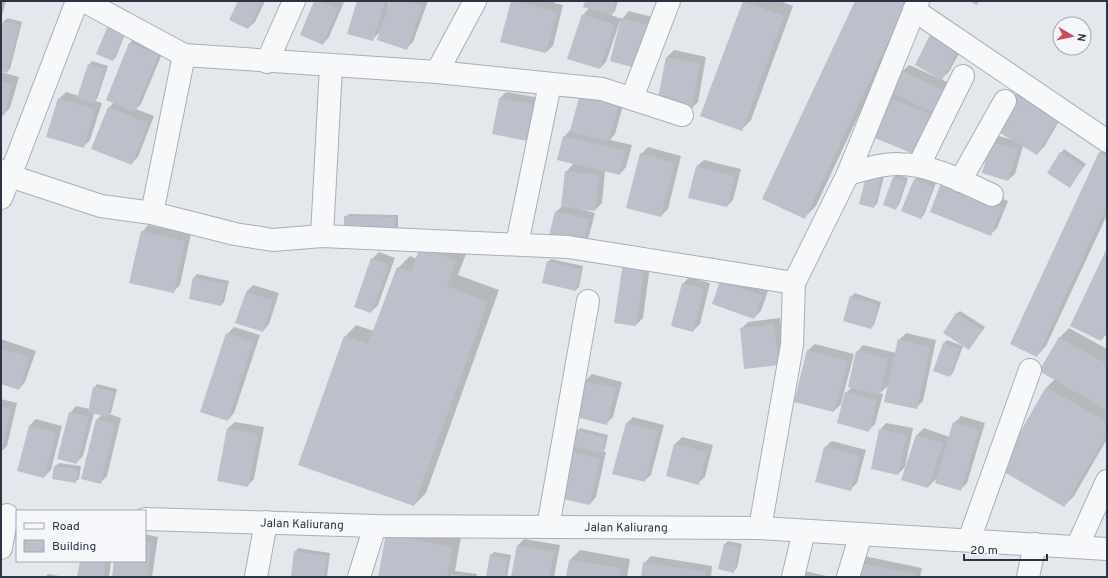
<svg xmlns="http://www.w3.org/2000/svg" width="1108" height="578" font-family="Overpass,sans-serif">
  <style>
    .shadow { fill: #0003 }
    .building { fill: #bbc0ca }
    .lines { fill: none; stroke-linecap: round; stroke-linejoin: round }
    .minor-casing { stroke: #a9aeb7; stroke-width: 24 }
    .minor { stroke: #f7f8fa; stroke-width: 22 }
    .labels { text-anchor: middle; stroke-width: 3; stroke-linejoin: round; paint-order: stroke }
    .street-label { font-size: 12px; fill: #2b3445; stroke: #f4f6f9 }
  </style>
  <rect width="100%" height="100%" fill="#e4e7ec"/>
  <!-- shadow -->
  <g class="shadow">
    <path d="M1 1H6L1 19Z"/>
    <path d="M239 1H265L255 22 248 28Z"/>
    <path d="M315 1 344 2 329 37 323 44Z"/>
    <path d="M358 1H389L388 4H390L391 1H428L413 42 406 49 380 32 372 40Z"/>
    <path d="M512 1H556L554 3 563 5 553 46 546 52Z"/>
    <path d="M586 1H618L615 11 611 15 622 19 629 11 656 18 645 61 621 21H620L606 62 600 68 583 15 589 8Z"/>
    <path d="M744 1H780L793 6 751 120 741 130 702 115Z"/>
    <path d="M856 1H912L816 206 804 218Z"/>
    <path d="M8 18 22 22 10 69 6 72 1 70V34L4 21Z"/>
    <path d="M111 21 129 24 116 57 113 60Z"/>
    <path d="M938 29 964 44 949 72 941 79 949 83 926 148 867 133 894 90 903 71 909 65 939 78V77L931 36Z"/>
    <path d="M136 36 165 47 141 104 136 109 154 116 138 157 131 164 109 108 114 102 107 100 130 43Z"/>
    <path d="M674 50 706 57 698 102 691 109 667 57Z"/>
    <path d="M92 61 108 66 97 99 95 101 102 103 90 140 83 147 59 99 66 92 79 96 89 65Z"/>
    <path d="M1 72 19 77 10 108 3 115 1 114Z"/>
    <path d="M1023 88 1064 113 1044 147 1037 154 1023 146 1015 174 1008 180 992 143 999 136 1013 140 1016 95Z"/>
    <path d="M506 92 540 98 533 133 526 140 500 98Z"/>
    <path d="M625 98 615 134 610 140 632 145 626 167 620 174 605 171 602 203 595 210 581 208V209L595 213 589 236 583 243 556 212 563 205 566 172 574 163 564 137 570 130Z"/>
    <path d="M1107 145V215L1046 346 1037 356 1100 153Z"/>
    <path d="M648 147 681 156 668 209 661 216 641 154Z"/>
    <path d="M1064 149 1086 164 1070 186 1061 153Z"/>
    <path d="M704 160 741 169 733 200 727 206 697 166Z"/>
    <path d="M870 173 884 176 877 204 873 207Z"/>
    <path d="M897 174 908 178 899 205 896 208 893 178Z"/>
    <path d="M918 176 936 183 924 215 921 218 914 180Z"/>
    <path d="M949 177 1008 201 997 228 990 235Z"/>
    <path d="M349 214 398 215V227L394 230 345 217Z"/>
    <path d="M148 225 191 234 180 285 173 292 142 232Z"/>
    <path d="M421 248 468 249 458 275 499 290 426 493 414 505 345 337 356 325 374 331 398 268 410 256 417 259Z"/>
    <path d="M1107 250V334L1101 340Z"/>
    <path d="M379 252 395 258 378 305 371 312 372 259Z"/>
    <path d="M551 259 583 266 579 287 576 290 548 262Z"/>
    <path d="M651 259 643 318 636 325 624 263Z"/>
    <path d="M197 274 229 281 224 302 221 305 194 277Z"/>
    <path d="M689 277 710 283 700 324 693 331 683 284Z"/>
    <path d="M721 281 769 288 761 311 754 318Z"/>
    <path d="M253 285 279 293 269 324 263 331 246 292Z"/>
    <path d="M855 293 881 302 874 325 871 328 851 297Z"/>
    <path d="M960 311 985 327 969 349 956 314Z"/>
    <path d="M780 318 785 357 778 364 741 329 748 322Z"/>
    <path d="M234 327 260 335 234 413 228 420 227 334Z"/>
    <path d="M1069 328 1107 349V439L1074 496 1064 506 1047 387 1055 379 1040 371 1060 337Z"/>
    <path d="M906 333 936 340 923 401 916 408 889 385 880 393 883 394 875 424 868 431 846 393 852 387 857 352 863 345 896 353 899 340Z"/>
    <path d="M1 339 36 351 25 382 19 389 1 383Z"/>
    <path d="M947 340 963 346 953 373 950 376 934 370 944 343Z"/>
    <path d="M815 344 854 354 841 404 834 411 808 350Z"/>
    <path d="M592 374 622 382 613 417 606 424 585 381Z"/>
    <path d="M97 384 117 389 111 413 109 414 121 418 107 476 100 483 97 420 102 414 94 413 83 456 77 462 70 413 76 406 90 409 94 388Z"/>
    <path d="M1 399 17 403 7 446 1 452Z"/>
    <path d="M961 416 985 423 967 483 960 490 937 478 928 487 903 479 917 435 924 428 950 437 954 423Z"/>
    <path d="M633 417 664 425 651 475 644 481 627 423Z"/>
    <path d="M36 419 62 426 51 470 44 477 29 426Z"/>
    <path d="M235 422 264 427 254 479 247 486 228 428Z"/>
    <path d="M886 423 913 428 905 467 898 474 880 430Z"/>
    <path d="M580 428 608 435 605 449 603 451 606 452 596 497 590 504 569 452 576 445 577 431Z"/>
    <path d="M682 437 713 445 705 477 698 483 667 475 675 444Z"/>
    <path d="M832 441 866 450 857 483 850 490 825 447Z"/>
    <path d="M59 463 81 466 79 479 75 482 53 478 55 466Z"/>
    <path d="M145 534 158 537 152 577H113L115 561H145Z"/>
    <path d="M387 535 461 537 455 571 477 574 476 577H379Z"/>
    <path d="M524 539 560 545 554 577H512L518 545Z"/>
    <path d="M728 541 742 544 737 568 733 572 725 544Z"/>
    <path d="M298 548 330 553 327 577H292L295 552Z"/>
    <path d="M580 550 630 559 627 577H567L570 560Z"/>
    <path d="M494 552 511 555 507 577H487L491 555Z"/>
    <path d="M651 556 712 566 711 577H642L644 563Z"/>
    <path d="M864 556 922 568 920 577H854Z"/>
    <path d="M81 561H111L109 577H78Z"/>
    <path d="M805 571 831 577H800Z"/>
    <path d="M48 574 65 577H45Z"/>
  </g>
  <!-- building -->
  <g class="building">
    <path d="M238 1H262L248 29 229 20Z"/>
    <path d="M314 1H320L338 9 323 45 300 35Z"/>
    <path d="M357 1H385L373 41 347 34Z"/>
    <path d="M390 1H406L422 6 407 50 377 40Z"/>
    <path d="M511 1H518L557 12 546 53 500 42Z"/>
    <path d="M585 1H616L612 15 583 7Z"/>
    <path d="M743 1 784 16 742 131 700 116Z"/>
    <path d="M855 1H907L805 219 762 199Z"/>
    <path d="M969 1H979L977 5Z"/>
    <path d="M582 14 614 25 600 69 567 59Z"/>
    <path d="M621 18 650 25 639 69 610 61Z"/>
    <path d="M3 21 19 25 7 73 1 71V30Z"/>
    <path d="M110 21 127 27 113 61 96 54Z"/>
    <path d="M930 35 958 51 942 80 915 65Z"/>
    <path d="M129 43 159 54 135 112 106 100Z"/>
    <path d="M666 57 700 64 691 110 657 103Z"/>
    <path d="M88 64 105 69 94 103 77 98Z"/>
    <path d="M902 71 943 90 933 112 892 93Z"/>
    <path d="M1 81 12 84 4 116 1 115Z"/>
    <path d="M580 94 619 105 608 142 570 131Z"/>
    <path d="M1015 94 1058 120 1037 155 995 130Z"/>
    <path d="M881 95 935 116 919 156 865 134Z"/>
    <path d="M58 98 95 109 84 148 46 137Z"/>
    <path d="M499 98 533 104 527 141 492 134Z"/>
    <path d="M108 107 148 123 132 165 91 149Z"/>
    <path d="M563 136 625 151 620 175 557 160Z"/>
    <path d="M991 142 1018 150 1008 181 982 173Z"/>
    <path d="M1060 152 1083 167 1070 188 1047 173Z"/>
    <path d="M1099 152 1107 156V206L1037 357 1010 344Z"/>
    <path d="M640 153 675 163 661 217 626 208Z"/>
    <path d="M696 166 735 176 727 207 688 198Z"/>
    <path d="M565 171 599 175 595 211 561 207Z"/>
    <path d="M866 176 881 179 874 208 859 204Z"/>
    <path d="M893 177 905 181 896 210 883 205Z"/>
    <path d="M914 179 933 187 921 219 901 211Z"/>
    <path d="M941 183 1002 207 991 236 930 212Z"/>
    <path d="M555 211 589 219 583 244 549 236Z"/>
    <path d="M344 216 395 217V231L344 230Z"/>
    <path d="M141 231 185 241 174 293 129 283Z"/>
    <path d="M420 247 456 261 447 286 488 302 414 506 298 465 344 336 368 344 397 267 411 272Z"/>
    <path d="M1107 248V329L1101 341 1070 326Z"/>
    <path d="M371 258 389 265 371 313 354 307Z"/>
    <path d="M547 261 581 269 576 291 542 283Z"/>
    <path d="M623 263 645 266 636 326 614 323Z"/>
    <path d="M193 277 226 284 221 306 189 299Z"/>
    <path d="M720 281 763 295 754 319 712 304Z"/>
    <path d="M682 283 704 289 693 332 671 326Z"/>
    <path d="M246 292 273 300 263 332 235 323Z"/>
    <path d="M850 296 878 305 871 329 843 321Z"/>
    <path d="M956 313 982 330 969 350 943 333Z"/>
    <path d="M774 324 779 365 744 369 740 328Z"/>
    <path d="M226 333 253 342 228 421 200 412Z"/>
    <path d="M1059 337 1107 364V410L1039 371Z"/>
    <path d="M898 339 930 347 917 409 884 402Z"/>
    <path d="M943 343 960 349 950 377 933 371Z"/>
    <path d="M1 348 30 357 19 390 1 384Z"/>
    <path d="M807 350 848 361 834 412 794 402Z"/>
    <path d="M856 351 888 359 880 395 848 387Z"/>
    <path d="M585 381 616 388 607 425 576 417Z"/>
    <path d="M93 387 114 392 108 417 88 412Z"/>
    <path d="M1046 387 1107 422V434L1064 507 999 469Z"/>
    <path d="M845 392 877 400 869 432 837 423Z"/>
    <path d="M1 407 11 409 2 450H1Z"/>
    <path d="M69 412 89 417 77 464 57 459Z"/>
    <path d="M96 419 115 424 101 484 81 479Z"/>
    <path d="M953 422 979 430 961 491 935 483Z"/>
    <path d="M626 423 658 431 645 482 612 474Z"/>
    <path d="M29 426 56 432 44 478 17 471Z"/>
    <path d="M227 428 258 434 248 487 217 481Z"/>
    <path d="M879 429 907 435 898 475 871 469Z"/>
    <path d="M576 430 606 438 602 453 572 446Z"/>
    <path d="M916 435 943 443 928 488 901 480Z"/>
    <path d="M674 444 707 452 699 485 666 476Z"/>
    <path d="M824 447 860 456 851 491 815 482Z"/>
    <path d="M568 451 600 458 590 505 558 498Z"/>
    <path d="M54 466 78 469 76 483 52 479Z"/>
    <path d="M386 534 452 547 447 577H378Z"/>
    <path d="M145 542 152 543 147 577H112L114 561H145Z"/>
    <path d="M724 544 739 547 734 573 718 569Z"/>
    <path d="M517 545 554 552 549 577H511Z"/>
    <path d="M294 551 327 556 324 577H291Z"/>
    <path d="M490 554 508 558 505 577H486Z"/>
    <path d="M569 560 621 568 620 577H566Z"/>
    <path d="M80 561H106L104 577H77Z"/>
    <path d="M643 562 706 572 705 577H641Z"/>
    <path d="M856 562 916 574 915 577H853Z"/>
    <path d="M451 574 464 576V577H450Z"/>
  </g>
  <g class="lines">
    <defs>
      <g id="minor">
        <path d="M77 1 10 176 101 206 152 213 235 234 273 240 322 236 568 247 794 283 792 345 760 528"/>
        <path d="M84 1 184 55 437 72 475 1"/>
        <path d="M914 10 1107 141"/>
        <path d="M267 62 294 1"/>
        <path d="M437 72 602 89 682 115"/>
        <path d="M632 98 669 1"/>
        <path d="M919 165 963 76"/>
        <path d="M1 171 10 176 1 198"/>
        <path d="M848 174C864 170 882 163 899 164 930 164 964 182 992 195"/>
        <path d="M960 181 1005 101"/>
        <path d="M152 213 184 55"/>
        <path d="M322 236 331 66"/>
        <path d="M517 244 550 84"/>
        <path d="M794 283 848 174 918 1"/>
        <path id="s1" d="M145 519 375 526 760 528 1107 549"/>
        <path d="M548 527 588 301"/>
        <path d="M969 540 1030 370"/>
        <path d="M1077 547 1107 481"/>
        <path d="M1 548 7 515"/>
        <path d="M256 577 266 522"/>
        <path d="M359 577 375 526"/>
        <path d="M793 577 804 531"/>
        <path d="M848 577 861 534"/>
        <path d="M1028 577 1035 544"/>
      </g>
    </defs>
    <!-- minor casing -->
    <use href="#minor" class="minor-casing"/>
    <!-- minor -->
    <use href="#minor" class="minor"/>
  </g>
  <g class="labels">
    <!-- street labels -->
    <g class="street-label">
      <text dy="4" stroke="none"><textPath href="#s1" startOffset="157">Jalan Kaliurang</textPath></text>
      <text dy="4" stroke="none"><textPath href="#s1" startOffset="481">Jalan Kaliurang</textPath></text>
    </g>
  </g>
  <!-- border -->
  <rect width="1108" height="578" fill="none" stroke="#2b3445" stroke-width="4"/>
  <!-- legend -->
  <rect x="16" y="510" width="130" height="52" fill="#f4f6f9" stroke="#a4a8b1"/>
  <rect x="24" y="523" width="20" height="6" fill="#f7f8fa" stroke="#a4a8b1"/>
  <text x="52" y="530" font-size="12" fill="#2b3445">Road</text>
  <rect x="24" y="540" width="20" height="12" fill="#bbc0ca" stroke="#a4a8b1"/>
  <text x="52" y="550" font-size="12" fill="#2b3445">Building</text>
  <!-- north arrow -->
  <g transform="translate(1072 36) rotate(99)"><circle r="19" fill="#f4f6f9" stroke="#a4a8b1"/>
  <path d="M0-3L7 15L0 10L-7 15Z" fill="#d1495b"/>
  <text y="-6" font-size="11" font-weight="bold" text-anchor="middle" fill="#2b3445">N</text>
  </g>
  <!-- scale -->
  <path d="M964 554v6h83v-6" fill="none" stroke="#2b3445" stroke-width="2"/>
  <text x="970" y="554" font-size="12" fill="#2b3445" stroke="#f4f6f9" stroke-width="3" paint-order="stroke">20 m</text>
</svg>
